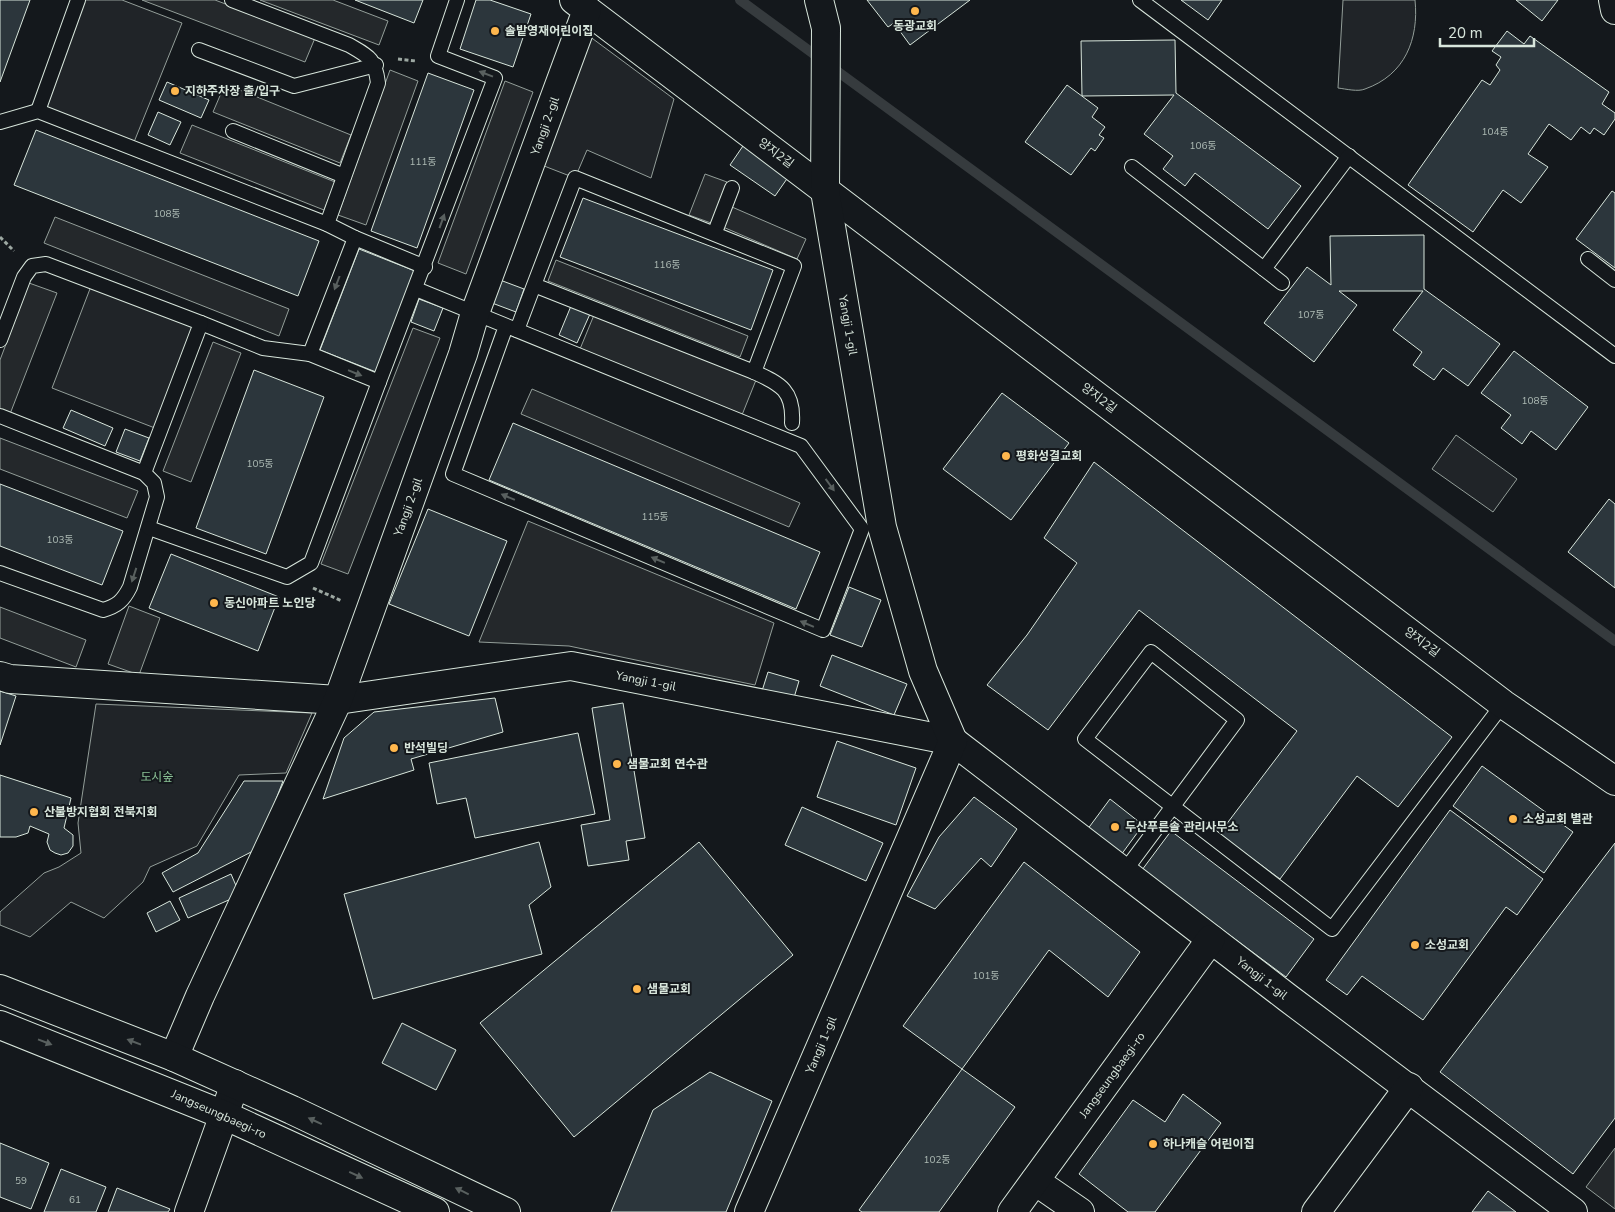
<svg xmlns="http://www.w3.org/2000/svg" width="1615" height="1212" font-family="'Nunito Sans','Noto Sans KR',sans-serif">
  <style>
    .green { fill: #202428; stroke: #939e99 }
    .parking { fill: #24282b; stroke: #939e99 }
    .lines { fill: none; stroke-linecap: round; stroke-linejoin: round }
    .stream { stroke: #363b3e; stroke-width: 10 }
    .building { fill: #2c363c; stroke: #d8e6dc }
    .lane-casing { stroke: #d8e6dc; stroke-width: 16 }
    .street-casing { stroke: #d8e6dc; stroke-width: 30 }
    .secondary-casing { stroke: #d8e6dc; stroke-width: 30 }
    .path { stroke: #9da8a2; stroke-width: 3; stroke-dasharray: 4 2.5; stroke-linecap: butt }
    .lane { stroke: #14181c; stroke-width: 14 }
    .street { stroke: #14181c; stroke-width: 28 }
    .secondary { stroke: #14181c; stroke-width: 28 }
    .oneway { fill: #59605f }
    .poi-dot { fill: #ffb74d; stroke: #14181c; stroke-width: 2 }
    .labels { text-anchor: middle; stroke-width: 4; stroke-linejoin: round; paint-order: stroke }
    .number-label { font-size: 10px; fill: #adbab4 }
    .poi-label { font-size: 12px; font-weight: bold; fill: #d8e6dc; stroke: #14181c; text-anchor: start }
    .street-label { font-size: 12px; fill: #d8e6dc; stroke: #14181c }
    .park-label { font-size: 12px; fill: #8ac095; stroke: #14181c }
  </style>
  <rect width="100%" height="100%" fill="#14181c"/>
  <!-- green -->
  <g class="green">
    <path d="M78 0H122L182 23 132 147 38 111Z"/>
    <path d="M1343 0H1415C1419 39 1405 75 1365 89 1358 92 1346 89 1338 88Z"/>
    <path d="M585 33 674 99 651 178 587 150 575 178 539 164Z"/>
    <path d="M93 281 201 323 160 430 52 388Z"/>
    <path d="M1456 435 1517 479 1493 512 1432 469Z"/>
    <path d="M96 704 312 713 286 773 239 775 197 846 150 867 143 882 104 918 71 902 30 937 0 925V912L44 873 59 867 81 853 78 823Z"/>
  </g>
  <!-- parking -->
  <g class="parking">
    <path d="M142 0H215L315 38 305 62Z"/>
    <path d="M260 0H333L388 21 379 45Z"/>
    <path d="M390 70 418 81 366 225 338 215Z"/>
    <path d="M505 81 533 92 466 274 438 263Z"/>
    <path d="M225 84 351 135 340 163 213 112Z"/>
    <path d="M192 125 335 182 324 210 180 153Z"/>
    <path d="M705 174 727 182 711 223 689 215Z"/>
    <path d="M732 207 806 239 797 259 723 227Z"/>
    <path d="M55 217 289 309 279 336 44 243Z"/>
    <path d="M556 260 748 336 740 357 548 281Z"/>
    <path d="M29 283 57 293 10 414 0 410V360Z"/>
    <path d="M594 315 756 380 742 415 580 349Z"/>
    <path d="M413 328 440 338 348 574 321 564Z"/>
    <path d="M213 342 241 353 191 482 163 471Z"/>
    <path d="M532 389 800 503 789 527 521 414Z"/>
    <path d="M0 438 138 491 127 518 0 469Z"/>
    <path d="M528 521 774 623 755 685 569 646 479 642Z"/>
    <path d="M129 606 160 618 139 675 108 664Z"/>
    <path d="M0 607 86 640 76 667 0 638Z"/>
    <path d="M1615 1148V1209L1586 1187Z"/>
  </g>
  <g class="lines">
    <!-- stream -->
    <path class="stream" d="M740 0 1615 641"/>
  </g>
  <!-- building -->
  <g class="building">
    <path d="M0 0H30L0 82Z"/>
    <path d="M355 0H423L414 23Z"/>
    <path d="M476 0H490L531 14 513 67 460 49Z"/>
    <path d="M867 0H970L910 45 894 23 888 27Z"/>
    <path d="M1181 0H1222L1208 20Z"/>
    <path d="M1516 0H1558L1542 21Z"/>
    <path d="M1507 31 1524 44 1530 36 1609 92 1602 104 1615 113V119L1604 135 1594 128 1590 134 1581 127 1571 140 1549 124 1528 154 1548 167 1521 203 1503 190 1473 232 1408 185 1482 80 1490 85 1500 70 1496 65 1501 57 1492 51Z"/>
    <path d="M1175 40 1176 93 1301 186 1268 229 1195 173 1185 186 1163 169 1173 156 1144 134 1174 95 1082 96 1081 41Z"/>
    <path d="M428 73 474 90 417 248 371 231Z"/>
    <path d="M167 82 209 100 201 118 159 100Z"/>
    <path d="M1067 85 1098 108 1092 117 1105 127 1099 135 1104 138 1095 151 1091 148 1071 175 1025 142Z"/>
    <path d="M158 112 181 122 170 145 148 135Z"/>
    <path d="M36 130 319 241 298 296 14 185Z"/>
    <path d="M745 143 791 173 775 196 730 165Z"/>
    <path d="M1612 191 1615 193V268L1576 239Z"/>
    <path d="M583 198 773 270 751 330 560 257Z"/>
    <path d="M1424 235V289L1500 344 1468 386 1443 368 1434 380 1413 365 1422 352 1393 330 1423 291H1339L1357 305 1314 362 1264 323 1307 267 1331 285 1330 236Z"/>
    <path d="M359 249 415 271 376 372 320 350Z"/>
    <path d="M500 280 524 289 516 312 492 303Z"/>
    <path d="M419 299 443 308 434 331 411 322Z"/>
    <path d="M571 306 590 314 577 343 559 335Z"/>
    <path d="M1514 351 1588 407 1556 450 1531 431 1522 444 1501 428 1511 415 1481 393Z"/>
    <path d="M254 370 324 397 266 554 196 528Z"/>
    <path d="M1002 393 1069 443 1011 520 943 469Z"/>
    <path d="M71 410 113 428 105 446 63 428Z"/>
    <path d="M513 423 820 552 796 609 489 480Z"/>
    <path d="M125 429 149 438 140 461 116 452Z"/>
    <path d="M1094 462 1452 737 1398 807 1357 776 1280 879 1219 834 1297 731 1139 610 1048 730 987 685 1027 635 1077 563 1044 538Z"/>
    <path d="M0 484 123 531 102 585 0 546Z"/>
    <path d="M1609 499 1615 504V588L1568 552Z"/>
    <path d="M428 509 507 541 469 636 389 604Z"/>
    <path d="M171 554 279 597 258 651 149 608Z"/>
    <path d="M849 587 881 600 862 647 830 635Z"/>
    <path d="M832 655 907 684 894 715 820 686Z"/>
    <path d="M768 672 799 681 793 701 762 691Z"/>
    <path d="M0 691 16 696 0 745Z"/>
    <path d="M495 698 503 732 411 759 414 770 323 799 344 738 374 712Z"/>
    <path d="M623 703 645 838 626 841 629 860 588 866 581 825 610 820 592 708Z"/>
    <path d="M578 733 595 814 475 838 466 798 437 804 429 763Z"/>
    <path d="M837 741 916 768 896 825 817 797Z"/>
    <path d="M1482 766 1573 832 1544 873 1453 806Z"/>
    <path d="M0 775 71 798 64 828 73 835V846L68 853 61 855 55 853 50 850 47 842 49 834 30 826 28 833 16 837H0Z"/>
    <path d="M244 781H283L257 849 173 892 162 873 198 853Z"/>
    <path d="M974 797 1017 829 991 867 981 858 935 909 907 896 939 837Z"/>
    <path d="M1110 799 1143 825 1121 855 1087 830Z"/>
    <path d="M802 807 883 843 866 881 785 845Z"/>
    <path d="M1450 810 1543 879 1517 915 1506 907 1423 1020 1362 976 1347 995 1326 980Z"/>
    <path d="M1171 831 1314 939 1286 977 1142 870Z"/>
    <path d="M539 842 551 887 529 905 542 954 373 999 344 894Z"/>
    <path d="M699 842 793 955 574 1137 480 1023Z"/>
    <path d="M1615 843V1118L1573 1174 1440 1072Z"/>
    <path d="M1024 862 1140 952 1108 997 1049 950 962 1069 903 1026Z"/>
    <path d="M231 874 240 895 188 918 179 898Z"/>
    <path d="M170 901 180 920 156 932 147 913Z"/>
    <path d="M402 1023 456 1050 436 1090 382 1063Z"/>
    <path d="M962 1069 1015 1107 939 1212H862L859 1210Z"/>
    <path d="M710 1072 772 1101 726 1212H611L653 1110Z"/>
    <path d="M1183 1094 1221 1123 1155 1212H1128L1079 1174 1133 1100 1165 1122Z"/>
    <path d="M0 1143 49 1163 31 1209 0 1197Z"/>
    <path d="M61 1169 106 1187 96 1212H44Z"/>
    <path d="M117 1188 170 1209 168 1212H108Z"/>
    <path d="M1488 1191 1516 1212H1472Z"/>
  </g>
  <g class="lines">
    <defs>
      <g id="lane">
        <path d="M232 0 349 45C370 57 375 59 378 83L327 224"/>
        <path d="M1140 0 1615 356"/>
        <path d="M199 50 294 86 376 65"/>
        <path d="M38 111 78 0"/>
        <path d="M0 122 38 111 327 224 355 238 425 267"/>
        <path d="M233 131 344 176"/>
        <path d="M1132 167 1264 269"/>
        <path d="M715 232 732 188"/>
        <path d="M1588 259 1615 280"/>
        <path d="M1282 283 1264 269 1349 156"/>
        <path d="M416 289 801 446 862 529 823 630 453 474 506 326"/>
        <path d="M201 323 263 348 310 354 379 382 495 78 438 56 457 0"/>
        <path d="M517 330 534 285 754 372 794 266 575 178 534 285"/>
        <path d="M0 340 24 277 32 266 46 264 201 323 144 473"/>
        <path d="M310 354 355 238"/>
        <path d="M754 372C781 384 794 391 792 423"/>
        <path d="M0 416 144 473 154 483 157 497 130 587C123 601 117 606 103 610L0 573"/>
        <path d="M149 528 287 577 311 563 379 382"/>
        <path d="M1124 872 1237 720 1151 652 1085 739 1332 929 1503 704"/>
      </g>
      <g id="street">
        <path d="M1613 0 1615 10"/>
        <path d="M587 10 1503 704 1615 781"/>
        <path d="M0 676 10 679 338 700 571 666 953 741 1288 998 1573 1212"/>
        <path d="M174 1057 200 996 338 700 463 354 475 313 587 10 574 0"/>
        <path d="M1035 1181 1080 1212"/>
        <path d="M189 1212 235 1084"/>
        <path d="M749 1212 953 741 923 671 882 527 825 191 826 28 819 0"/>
        <path d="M1012 1212 1211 939"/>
        <path d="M1316 1212 1409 1087"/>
      </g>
      <g id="secondary">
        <path d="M0 989 174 1057 292 1110 506 1212"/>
        <path d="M0 1025 224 1115 435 1212"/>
      </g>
    </defs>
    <!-- lane casing -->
    <use href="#lane" class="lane-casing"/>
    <!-- street casing -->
    <use href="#street" class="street-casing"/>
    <!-- secondary casing -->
    <use href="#secondary" class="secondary-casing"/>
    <!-- path -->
    <g class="path">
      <path d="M398 59 416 61"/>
      <path d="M0 237 14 251"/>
      <path d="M313 588 342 601"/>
    </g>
    <!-- lane -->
    <use href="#lane" class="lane"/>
    <!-- street -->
    <use href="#street" class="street"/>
    <!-- secondary -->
    <use href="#secondary" class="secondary"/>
  </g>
  <!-- one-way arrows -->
  <defs><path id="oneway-solid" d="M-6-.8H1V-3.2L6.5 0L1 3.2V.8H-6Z" transform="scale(1.25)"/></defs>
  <g class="oneway">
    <use href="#oneway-solid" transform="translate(486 74) rotate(-159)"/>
    <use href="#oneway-solid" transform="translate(442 221) rotate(-70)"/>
    <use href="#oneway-solid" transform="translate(337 283) rotate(111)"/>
    <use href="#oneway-solid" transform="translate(355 373) rotate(22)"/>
    <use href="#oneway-solid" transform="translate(830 485) rotate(54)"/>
    <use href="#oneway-solid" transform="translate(508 497) rotate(-157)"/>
    <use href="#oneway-solid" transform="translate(658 560) rotate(-157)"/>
    <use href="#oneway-solid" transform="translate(134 575) rotate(108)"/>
    <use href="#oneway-solid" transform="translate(807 624) rotate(-157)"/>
    <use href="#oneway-solid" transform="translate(45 1042) rotate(21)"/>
    <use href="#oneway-solid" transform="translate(134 1042) rotate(-159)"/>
    <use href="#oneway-solid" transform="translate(315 1121) rotate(-155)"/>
    <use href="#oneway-solid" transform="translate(356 1175) rotate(25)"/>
    <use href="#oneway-solid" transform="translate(462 1191) rotate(-154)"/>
  </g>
  <!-- markers -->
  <g class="poi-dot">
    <circle cx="915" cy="11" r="5"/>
    <circle cx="495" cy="31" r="5"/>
    <circle cx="175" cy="91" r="5"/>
    <circle cx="1006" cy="456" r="5"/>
    <circle cx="214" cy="603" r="5"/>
    <circle cx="394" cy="748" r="5"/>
    <circle cx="617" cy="764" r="5"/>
    <circle cx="34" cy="812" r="5"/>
    <circle cx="1513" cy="819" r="5"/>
    <circle cx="1115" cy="827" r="5"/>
    <circle cx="1415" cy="945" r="5"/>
    <circle cx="637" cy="989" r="5"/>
    <circle cx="1153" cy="1144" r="5"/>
  </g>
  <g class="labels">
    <!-- number labels -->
    <g class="number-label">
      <text x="1495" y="135">104동</text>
      <text x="1203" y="149">106동</text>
      <text x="423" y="165">111동</text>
      <text x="167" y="217">108동</text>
      <text x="667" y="268">116동</text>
      <text x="1311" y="318">107동</text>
      <text x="1535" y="404">108동</text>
      <text x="260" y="467">105동</text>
      <text x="655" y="520">115동</text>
      <text x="60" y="543">103동</text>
      <text x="986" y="979">101동</text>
      <text x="937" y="1163">102동</text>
      <text x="21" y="1184">59</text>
      <text x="75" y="1203">61</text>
    </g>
    <!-- poi labels -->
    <g class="poi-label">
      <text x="915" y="30" text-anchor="middle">동광교회</text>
      <text x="505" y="35">솔밭영재어린이집</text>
      <text x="185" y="95">지하주차장 출/입구</text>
      <text x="1016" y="460">평화성결교회</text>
      <text x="224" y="607">동신아파트 노인당</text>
      <text x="404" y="752">반석빌딩</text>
      <text x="627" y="768">샘물교회 연수관</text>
      <text x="44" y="816">산불방지협회 전북지회</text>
      <text x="1523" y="823">소성교회 별관</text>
      <text x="1125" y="831">두산푸른솔 관리사무소</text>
      <text x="1425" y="949">소성교회</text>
      <text x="647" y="993">샘물교회</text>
      <text x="1163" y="1148">하나캐슬 어린이집</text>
    </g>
    <!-- street labels -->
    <g class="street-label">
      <text transform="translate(545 126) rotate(-70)" y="4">Yangji 2-gil</text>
      <text transform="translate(776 153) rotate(37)" y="4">양지2길</text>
      <text transform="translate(848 325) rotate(80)" y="4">Yangji 1-gil</text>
      <text transform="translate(1099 398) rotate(37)" y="4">양지2길</text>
      <text transform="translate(408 507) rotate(-70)" y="4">Yangji 2-gil</text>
      <text transform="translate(1422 642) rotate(37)" y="4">양지2길</text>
      <text transform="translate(646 681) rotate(11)" y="4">Yangji 1-gil</text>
      <text transform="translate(1262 978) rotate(38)" y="4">Yangji 1-gil</text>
      <text transform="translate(821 1045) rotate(-67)" y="4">Yangji 1-gil</text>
      <text transform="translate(1112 1075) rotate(-54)" y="4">Jangseungbaegi-ro</text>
      <text transform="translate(219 1114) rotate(24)" y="4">Jangseungbaegi-ro</text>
    </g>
    <!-- park labels -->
    <g class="park-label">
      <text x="157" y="781">도시숲</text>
    </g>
  </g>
  <!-- scale -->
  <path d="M1440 38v8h94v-8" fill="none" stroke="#d8e6dc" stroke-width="2.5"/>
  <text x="1448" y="38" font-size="15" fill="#d8e6dc" stroke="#14181c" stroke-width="4" paint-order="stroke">20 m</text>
</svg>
